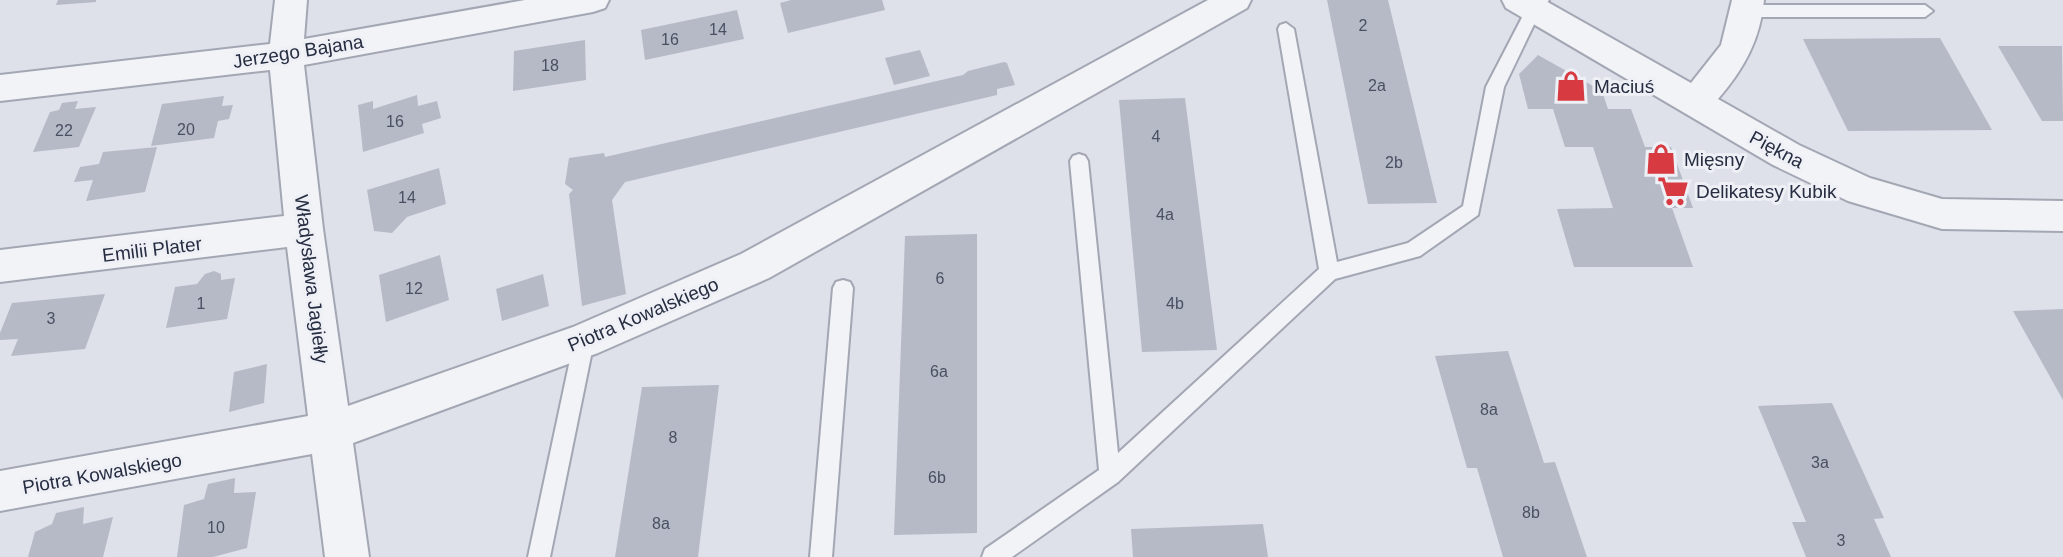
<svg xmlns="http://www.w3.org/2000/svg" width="2063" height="557" font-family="Helvetica,sans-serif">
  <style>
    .building { fill: #b5bac6 }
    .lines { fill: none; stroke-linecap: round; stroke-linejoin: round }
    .service-casing { stroke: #a3a7b3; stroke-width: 4 }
    .minor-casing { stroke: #a3a7b3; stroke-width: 4 }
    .service { fill: #f1f3f7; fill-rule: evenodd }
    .minor { fill: #f1f3f7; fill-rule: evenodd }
    .labels { text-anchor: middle; stroke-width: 6; stroke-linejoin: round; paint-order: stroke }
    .number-label { font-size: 16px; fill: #4a5062 }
    .street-label { font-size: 19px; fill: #262d41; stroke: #eef0f6 }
    .poi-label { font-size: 19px; fill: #262d41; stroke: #eef0f6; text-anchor: start }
  </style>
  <rect width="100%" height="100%" fill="#dee1e9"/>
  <!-- building -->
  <g class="building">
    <path d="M58 0H96V2L56 5Z"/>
    <path d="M791 0H882L885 10 788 33 780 3Z"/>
    <path d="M1327 0H1388L1437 203 1368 204Z"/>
    <path d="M737 10 744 39 645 60 641 30Z"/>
    <path d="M1940 38 1992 130 1848 131 1803 39Z"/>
    <path d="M585 40 586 80 513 91 514 51Z"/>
    <path d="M1998 46H2062L2063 121H2042Z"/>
    <path d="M920 50 930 76 894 85 885 58Z"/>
    <path d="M1538 55 1602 91 1608 109H1631L1645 147H1671L1693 208H1672L1693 267H1574L1557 209 1613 208 1593 147H1565L1553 109H1528L1519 74Z"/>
    <path d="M1004 62 1007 63 1015 85 997 89V95L625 182 612 200 626 294 582 306 569 194 573 190 565 184 569 158 604 153 605 157 963 75 968 71Z"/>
    <path d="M417 95 418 106 437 101 441 118 422 124 424 133 363 152 358 105 373 101V109Z"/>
    <path d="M224 96 222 106 233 105 229 119 218 121 214 138 151 146 162 104Z"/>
    <path d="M1185 98 1217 350 1142 352 1119 100Z"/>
    <path d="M78 101 75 109 96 107 79 147 33 152 50 112 59 110 62 103Z"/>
    <path d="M157 147 145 192 86 201 93 180 74 182 80 167 99 164 103 152Z"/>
    <path d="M439 168 446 204 407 217 392 233 374 231 367 190Z"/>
    <path d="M977 234V533L894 535 905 236Z"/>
    <path d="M440 255 449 300 386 322 379 275Z"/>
    <path d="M214 271 221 274V280L235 278 227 319 166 328 175 287 197 284 205 274Z"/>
    <path d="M543 274 549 306 502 321 496 289Z"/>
    <path d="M105 294 85 349 11 356 18 339 0 340V333L12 303Z"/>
    <path d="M2063 309V400L2013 311Z"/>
    <path d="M1508 351 1544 463 1555 462 1587 557H1503L1477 468H1467L1435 356Z"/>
    <path d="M267 364 264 403 229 412 234 372Z"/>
    <path d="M719 385 698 557H615L642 387Z"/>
    <path d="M1832 403 1884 518 1874 519 1891 557H1806L1792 522H1806L1758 406Z"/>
    <path d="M235 478 234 493 256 492 247 548 213 557H177L184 505 204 499 208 484Z"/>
    <path d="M84 507 83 524 113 517 103 557H28L35 532 52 524 56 513Z"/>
    <path d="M1263 524 1268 557H1133L1131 529Z"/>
  </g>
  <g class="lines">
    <defs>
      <g id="service">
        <path d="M1531 0H1549L1540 12 1504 87 1478 215 1420 256 1335 279 1118 482 1012 557H982L985 549 1099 470 1070 161 1073 156 1079 154 1085 156 1088 161 1118 453 1319 269 1278 29 1280 25 1286 23 1294 29 1337 262 1408 243 1463 206 1486 87Z"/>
        <path d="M1747 5H1925L1933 11 1925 17H1747L1739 11Z"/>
        <path d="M843 280 850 282 853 288 832 557H810L833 288 836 282Z"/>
        <path d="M584 332 591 335 594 341 550 557H528L574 341 577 335Z"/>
      </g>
      <g id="minor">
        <path d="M275 0H307L304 39 525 0H609L605 8 593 12 304 65 323 229 348 406 573 327 741 254 1208 0H1251L1247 8 769 278 598 353 353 443 369 557H325L312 454 0 511V471L308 416 287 247 0 282V250L284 216 270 70 0 101V75L270 44Z"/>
        <path d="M1502 0H1544L1691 83 1721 45 1732 0H1764C1760 40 1744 69 1718 99L1799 145 1870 178 1942 199 2063 201V231L1942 229 1848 201 1773 165 1506 8Z"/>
      </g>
    </defs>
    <!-- service casing -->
    <use href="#service" class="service-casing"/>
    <!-- minor casing -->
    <use href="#minor" class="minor-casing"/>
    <!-- service -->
    <use href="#service" class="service"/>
    <!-- minor -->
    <use href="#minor" class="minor"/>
  </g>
  <!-- icons -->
  <defs>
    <symbol id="shop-bare" viewBox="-9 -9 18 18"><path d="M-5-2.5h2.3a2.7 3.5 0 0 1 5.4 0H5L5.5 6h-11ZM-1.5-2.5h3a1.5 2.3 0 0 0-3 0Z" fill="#d73a40" stroke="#eef0f6" stroke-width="2.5" paint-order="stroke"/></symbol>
    <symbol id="supermarket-bare" viewBox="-9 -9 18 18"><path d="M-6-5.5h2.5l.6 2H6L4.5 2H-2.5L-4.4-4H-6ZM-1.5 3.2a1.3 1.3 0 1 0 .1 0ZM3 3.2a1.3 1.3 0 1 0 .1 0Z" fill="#d73a40" stroke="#eef0f6" stroke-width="2.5" paint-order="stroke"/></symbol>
  </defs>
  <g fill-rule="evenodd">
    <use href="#shop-bare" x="1549" y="64" width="44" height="44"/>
    <use href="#shop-bare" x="1639" y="137" width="44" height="44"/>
    <use href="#supermarket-bare" x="1651" y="169" width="44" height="44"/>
  </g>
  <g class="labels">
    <!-- number labels -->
    <g class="number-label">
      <text x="1363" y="31">2</text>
      <text x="718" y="35">14</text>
      <text x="670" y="45">16</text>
      <text x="550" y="71">18</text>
      <text x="1377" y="91">2a</text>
      <text x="395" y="127">16</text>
      <text x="186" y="135">20</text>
      <text x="64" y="136">22</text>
      <text x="1156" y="142">4</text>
      <text x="1394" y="168">2b</text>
      <text x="407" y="203">14</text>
      <text x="1165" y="220">4a</text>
      <text x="940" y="284">6</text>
      <text x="414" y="294">12</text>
      <text x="201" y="309">1</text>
      <text x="1175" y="309">4b</text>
      <text x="51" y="324">3</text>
      <text x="939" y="377">6a</text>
      <text x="1489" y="415">8a</text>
      <text x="673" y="443">8</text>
      <text x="1820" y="468">3a</text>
      <text x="937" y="483">6b</text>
      <text x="1531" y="518">8b</text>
      <text x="661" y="529">8a</text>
      <text x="216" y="533">10</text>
      <text x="1841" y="546">3</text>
    </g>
    <!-- street labels -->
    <g class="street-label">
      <text transform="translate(298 51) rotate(-9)" y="7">Jerzego Bajana</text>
      <text transform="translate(1777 149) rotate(28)" y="7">Piękna</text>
      <text transform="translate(152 249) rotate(-7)" y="7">Emilii Plater</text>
      <text transform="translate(312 279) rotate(83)" y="7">Władysława Jagiełły</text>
      <text transform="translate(643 314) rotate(-23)" y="7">Piotra Kowalskiego</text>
      <text transform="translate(102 473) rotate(-10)" y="7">Piotra Kowalskiego</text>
    </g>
    <!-- poi labels -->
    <g class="poi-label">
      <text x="1594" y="93">Maciuś</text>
      <text x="1684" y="166">Mięsny</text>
      <text x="1696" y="198">Delikatesy Kubik</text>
    </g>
  </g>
</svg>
